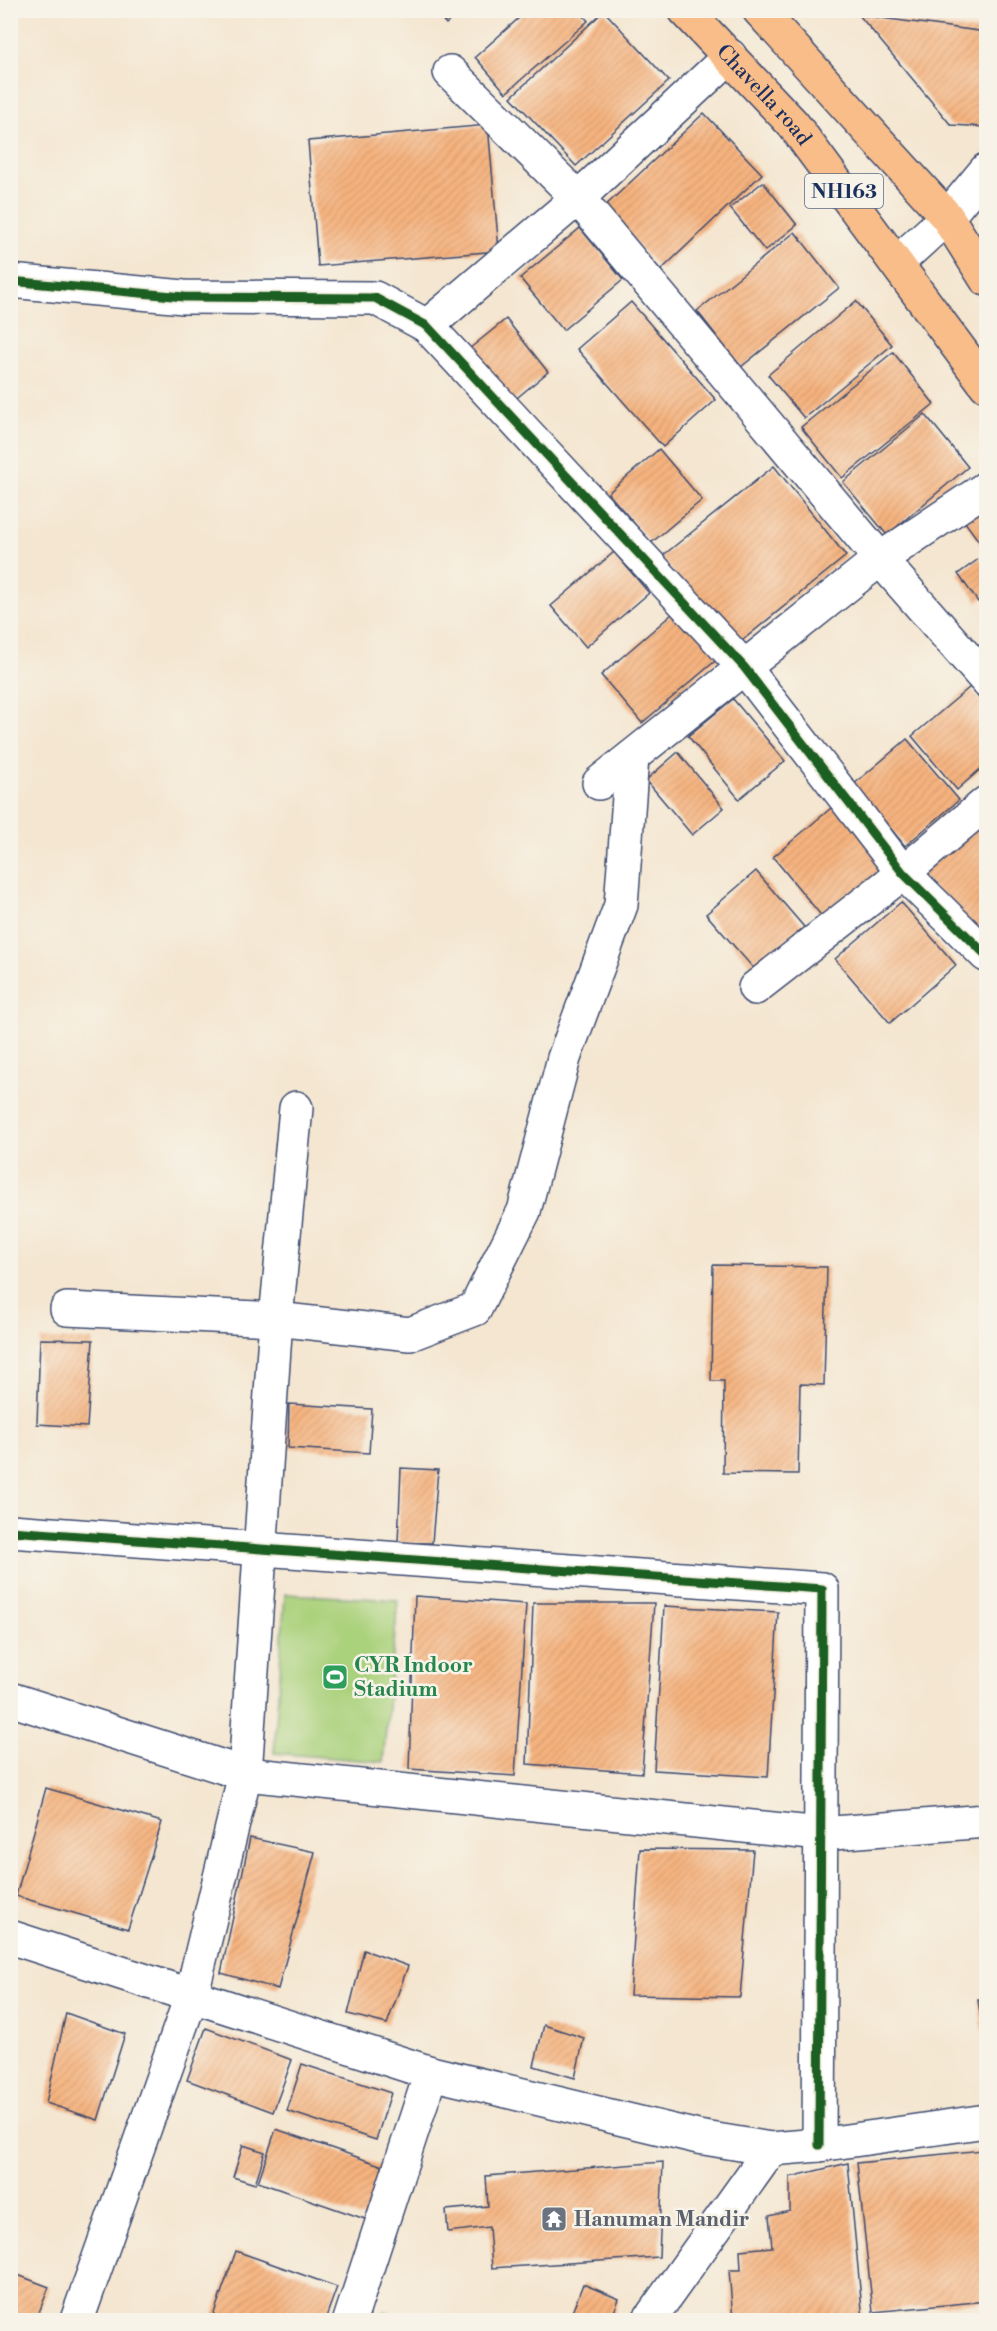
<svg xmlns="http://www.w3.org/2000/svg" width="997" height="2331" font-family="'Libre Bodoni',serif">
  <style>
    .green { fill: #aad17c; stroke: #62806d; stroke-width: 1.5 }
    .building { fill: url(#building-hatch) }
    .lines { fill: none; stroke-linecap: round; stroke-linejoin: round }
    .minor-casing { stroke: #3c4a6f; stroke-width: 36 }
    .trunk-casing { stroke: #3c4a6f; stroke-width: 36 }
    .minor { stroke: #fff; stroke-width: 33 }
    .trunk { stroke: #f8bd89; stroke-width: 33 }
    .cycleway-casing { stroke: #f7f3e8; stroke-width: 13 }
    .cycleway { stroke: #1b5e20; stroke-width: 9 }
    .labels { text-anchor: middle; stroke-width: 5; stroke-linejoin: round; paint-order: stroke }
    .shield { fill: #f7f3e8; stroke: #5d6a87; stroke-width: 1.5 }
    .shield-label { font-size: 20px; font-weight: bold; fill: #1b2f5e }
    .street-label { font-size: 21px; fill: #1b2f5e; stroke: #f7f3e8 }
    .leisure-label { font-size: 21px; font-weight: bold; fill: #27864d; stroke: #f7f3e8; text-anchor: start }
    .worship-label { font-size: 21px; font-weight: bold; fill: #5b616d; stroke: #f7f3e8; text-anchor: start }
  </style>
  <defs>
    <pattern id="building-hatch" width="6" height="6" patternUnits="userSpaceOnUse" patternTransform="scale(1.5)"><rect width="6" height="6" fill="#f6b37e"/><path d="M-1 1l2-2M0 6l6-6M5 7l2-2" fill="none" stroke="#d29a6f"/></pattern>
  </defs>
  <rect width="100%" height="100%" fill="#f7f3e8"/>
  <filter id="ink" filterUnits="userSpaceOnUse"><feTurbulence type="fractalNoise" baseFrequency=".0167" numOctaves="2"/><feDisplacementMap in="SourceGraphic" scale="12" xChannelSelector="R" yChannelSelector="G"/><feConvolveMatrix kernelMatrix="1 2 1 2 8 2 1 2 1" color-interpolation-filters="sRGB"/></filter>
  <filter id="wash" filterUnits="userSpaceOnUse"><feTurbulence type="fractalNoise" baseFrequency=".008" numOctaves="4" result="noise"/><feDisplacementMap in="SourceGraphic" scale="24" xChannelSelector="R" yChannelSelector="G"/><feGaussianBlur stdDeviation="1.35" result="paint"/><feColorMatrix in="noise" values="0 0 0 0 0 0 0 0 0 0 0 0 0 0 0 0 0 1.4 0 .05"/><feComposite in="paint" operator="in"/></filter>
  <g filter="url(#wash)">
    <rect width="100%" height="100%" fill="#f4e6d0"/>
    <!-- green -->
    <g class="green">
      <path d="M285 1594 398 1600 383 1762 274 1753Z"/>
      <path d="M384 2312 415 2320H382Z"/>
    </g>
    <g id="blocks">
      <!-- building -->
      <g class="building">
        <path d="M434 10H462L446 24Z"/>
        <path d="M528 10H579L588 21 506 93 475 57Z"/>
        <path d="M604 11 669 81 576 166 511 97Z"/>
        <path d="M859 15 986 32V127L951 125Z"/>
        <path d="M704 113 762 174 661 270 602 209Z"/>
        <path d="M488 125 499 251 318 266 308 141Z"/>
        <path d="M763 182 797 225 765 251 730 208Z"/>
        <path d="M580 228 623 280 563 330 520 278Z"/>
        <path d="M795 232 839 288 741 367 697 311Z"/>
        <path d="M856 301 892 345 804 418 768 375Z"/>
        <path d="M631 302 716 400 663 447 577 349Z"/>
        <path d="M506 319 548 372 512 402 469 349Z"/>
        <path d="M893 352 934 404 842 478 801 427Z"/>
        <path d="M925 414 968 467 887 535 843 482Z"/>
        <path d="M659 449 702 500 651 543 608 493Z"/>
        <path d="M774 466 846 556 733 648 661 557Z"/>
        <path d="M986 493V551L959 514Z"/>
        <path d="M614 552 649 593 586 647 551 606Z"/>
        <path d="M980 558 986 567V596L978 602 958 574Z"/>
        <path d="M679 608 720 657 642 723 601 675Z"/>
        <path d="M970 687 986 707V764L957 790 912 736Z"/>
        <path d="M733 699 785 761 739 799 688 736Z"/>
        <path d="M907 739 959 800 905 846 854 784Z"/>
        <path d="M678 752 724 808 692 835 646 780Z"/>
        <path d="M837 803 893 873 829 925 773 857Z"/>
        <path d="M986 820V940L920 874Z"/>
        <path d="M756 871 804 927 755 970 706 914Z"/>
        <path d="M901 902 956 965 890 1023 835 959Z"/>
        <path d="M713 1265 827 1267 824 1385 800 1384 798 1474 723 1473 724 1381H711Z"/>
        <path d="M40 1339 93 1340 87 1427 37 1424Z"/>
        <path d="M289 1404 372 1409 369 1453 288 1448Z"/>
        <path d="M401 1468 438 1470 432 1543H398Z"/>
        <rect x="10" y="1572" width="5" height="44"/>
        <path d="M415 1596 526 1604 515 1776 409 1769Z"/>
        <path d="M533 1603H654L642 1773 527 1764Z"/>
        <path d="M664 1606 778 1612 768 1777 654 1770Z"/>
        <path d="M10 1641H12L14 1674H10Z"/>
        <path d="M46 1788 162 1822 128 1929 16 1896Z"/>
        <path d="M250 1838 315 1852 278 1989 221 1973Z"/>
        <path d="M640 1849 753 1850 740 1997 630 1995Z"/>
        <path d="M364 1950 408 1966 387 2024 348 2014Z"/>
        <path d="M978 2000H986V2046L985 2047Z"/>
        <path d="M66 2013 125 2034 98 2120 46 2103Z"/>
        <path d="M544 2025 584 2038 575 2078 534 2066Z"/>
        <path d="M206 2028 292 2060 273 2112 187 2080Z"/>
        <path d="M302 2064 391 2093 376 2140 287 2111Z"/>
        <path d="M276 2129 383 2166 365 2219 258 2182Z"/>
        <path d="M243 2145 265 2152 255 2184 233 2177Z"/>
        <path d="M982 2150 986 2190V2301L873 2312 857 2163Z"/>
        <path d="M663 2162 659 2257 492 2268 489 2227 448 2232 446 2210 488 2206 486 2176Z"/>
        <path d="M848 2163 863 2320H733L729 2270H741L740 2250 772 2247 769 2216 790 2211V2177Z"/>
        <path d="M236 2251 337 2287 325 2320H226L213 2316Z"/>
        <path d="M10 2272 49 2287 36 2320H10Z"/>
        <path d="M583 2284 619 2299 611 2320H569Z"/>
      </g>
    </g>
  </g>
  <g filter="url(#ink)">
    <use href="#blocks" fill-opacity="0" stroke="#3c4a6f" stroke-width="1.5"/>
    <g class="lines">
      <defs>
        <g id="minor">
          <path d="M450 72 578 198 880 559 986 680"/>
          <path d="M898 262 947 217 986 170"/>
          <path d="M10 281 184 297 375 298 427 326 744 667 903 873 986 955"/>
          <path d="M427 326 578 198 730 56"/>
          <path d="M599 783 880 559 986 488"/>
          <path d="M755 988 903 873 986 803"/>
          <path d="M67 1309 276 1319 410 1334 475 1309 524 1211 564 1058 621 905 632 757"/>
          <path d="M10 1531 822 1589 819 2145"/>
          <path d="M10 1699 245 1774 821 1834 986 1821"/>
          <path d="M10 1937 431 2073 698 2137 771 2149 819 2145 986 2121"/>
          <path d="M77 2320 191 1997 245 1774 276 1319 296 1108"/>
          <path d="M350 2320 431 2073"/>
          <path d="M649 2320 771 2149"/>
        </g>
        <g id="trunk">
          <path id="s1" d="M685 10 793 124 986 385"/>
          <path d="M759 10 947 217 986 279"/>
        </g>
      </defs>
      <!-- minor casing -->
      <use href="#minor" class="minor-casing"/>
      <!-- trunk casing -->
      <use href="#trunk" class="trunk-casing"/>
      <!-- minor -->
      <use href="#minor" class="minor"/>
      <!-- trunk -->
      <use href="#trunk" class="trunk"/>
      <defs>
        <g id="cycleway">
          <path d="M10 281 184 297 375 298 427 326 744 667 903 873 986 955"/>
          <path d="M10 1531 822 1589 819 2145"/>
        </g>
      </defs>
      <!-- cycleway casing -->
      <use href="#cycleway" class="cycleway-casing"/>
      <!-- cycleway -->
      <use href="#cycleway" class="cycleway"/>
    </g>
  </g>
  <!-- icons -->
  <defs>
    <symbol id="stadium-square" viewBox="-11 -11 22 22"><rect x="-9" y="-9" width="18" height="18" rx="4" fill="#2e9e5b" stroke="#f7f3e8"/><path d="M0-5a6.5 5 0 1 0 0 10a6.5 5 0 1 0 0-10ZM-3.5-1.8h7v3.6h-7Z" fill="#fff"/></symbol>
    <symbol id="temple-square" viewBox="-11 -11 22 22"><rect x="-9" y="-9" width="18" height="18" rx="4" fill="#6b7280" stroke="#f7f3e8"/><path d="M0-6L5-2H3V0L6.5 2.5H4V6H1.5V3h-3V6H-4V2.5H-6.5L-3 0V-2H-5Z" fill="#fff"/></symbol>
  </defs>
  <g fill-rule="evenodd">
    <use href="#stadium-square" x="320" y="1662" width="30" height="30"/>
    <use href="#temple-square" x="539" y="2204" width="30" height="30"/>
  </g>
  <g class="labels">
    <!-- shield labels -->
    <rect class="shield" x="805" y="174" width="78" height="34" rx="4.5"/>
    <g class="shield-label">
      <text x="844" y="198">NH163</text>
    </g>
    <!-- street labels -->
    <g class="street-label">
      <text dy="7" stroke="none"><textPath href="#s1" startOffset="116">Chavella road</textPath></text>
    </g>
    <!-- leisure labels -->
    <g class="leisure-label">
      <text x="354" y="1672">CYR Indoor<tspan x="354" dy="24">Stadium</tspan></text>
    </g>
    <!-- worship labels -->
    <g class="worship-label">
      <text x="574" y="2226">Hanuman Mandir</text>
    </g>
  </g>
  <!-- margin -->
  <rect width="997" height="2331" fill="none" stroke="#f7f3e8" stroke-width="36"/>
</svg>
